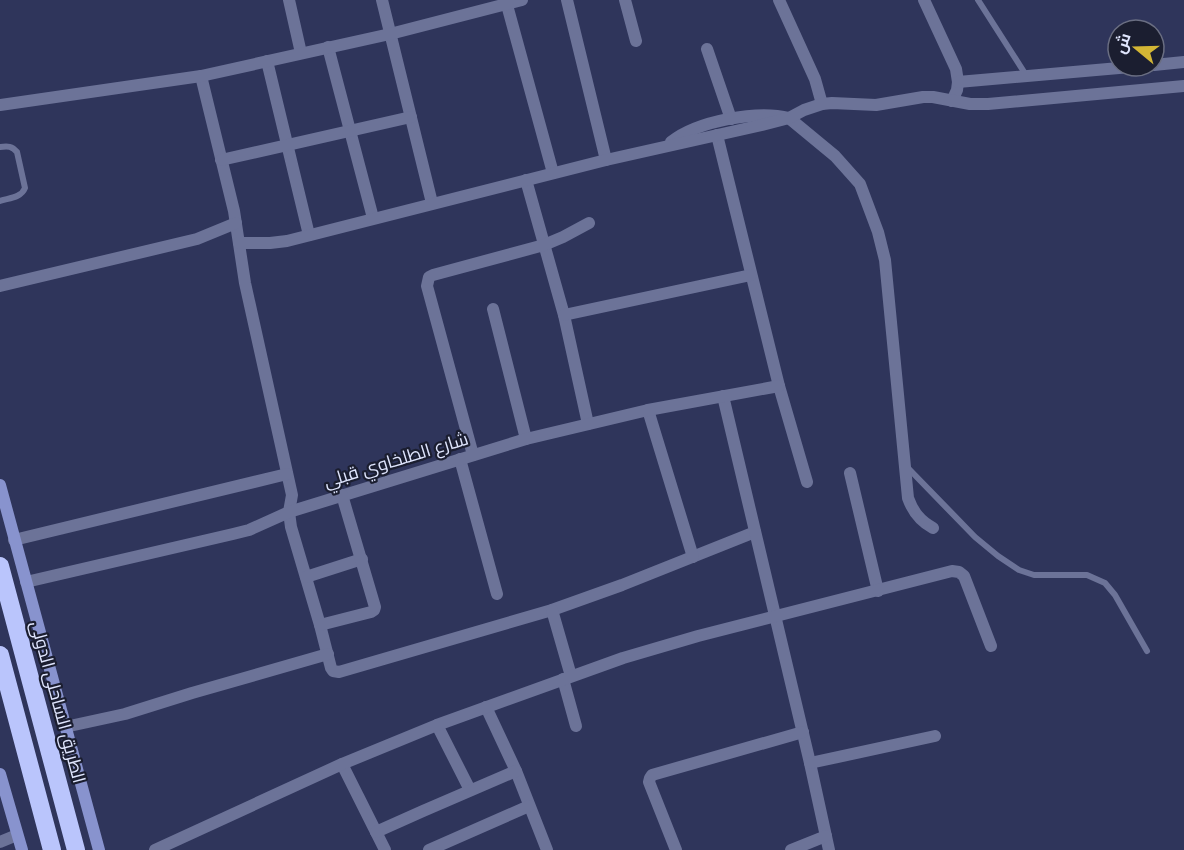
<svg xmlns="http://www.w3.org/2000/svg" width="1184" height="850" font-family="'Playfair Display',Cairo,serif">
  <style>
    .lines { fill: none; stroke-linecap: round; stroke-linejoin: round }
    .lane { stroke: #6c7398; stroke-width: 6 }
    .street { stroke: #6c7398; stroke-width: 12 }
    .secondary { stroke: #8893ce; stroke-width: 12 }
    .highway { stroke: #bac5fc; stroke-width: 18 }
    .labels { text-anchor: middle; stroke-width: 4.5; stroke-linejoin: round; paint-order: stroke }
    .street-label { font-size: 18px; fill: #e0e6fe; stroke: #1b1e30 }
  </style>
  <rect width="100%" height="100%" fill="#2f355b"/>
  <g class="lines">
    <!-- lane -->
    <g class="lane">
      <path d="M978 0 1026 75"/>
      <path d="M0 147C8 146 12 146 17 152L25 188C21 198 9 198 0 201"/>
      <path d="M907 467 975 537 998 556 1019 570 1034 575H1087L1105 583 1115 595 1147 651"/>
    </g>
    <!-- street -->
    <g class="street">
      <path d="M289 0 301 53"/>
      <path d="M382 0 432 203"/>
      <path d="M567 0 606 160"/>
      <path d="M625 0 636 41"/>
      <path d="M779 0 815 79 822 104"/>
      <path d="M924 0 956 69 958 82 957 90 952 101"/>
      <path d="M507 5 553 173"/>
      <path d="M328 47 373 218"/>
      <path d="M707 49 731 119"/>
      <path d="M267 61 309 235"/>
      <path d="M1154 65 1184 62"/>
      <path d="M201 76 234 211 245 283 292 495 289 512 291 527 320 625 331 668 333 671 339 672 552 610 622 585 755 532"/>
      <path d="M958 82 1142 66"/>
      <path d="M0 105 201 76 390 34 522 0"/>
      <path d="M717 135 779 386 807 482"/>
      <path d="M671 142C697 121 757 110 789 118L835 156 860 184 878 232 885 260 908 498C913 512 920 521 933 528"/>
      <path d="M221 160 411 117"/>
      <path d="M526 180 564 315 588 424"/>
      <path d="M239 243H270L287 241 606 160 762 125 789 118 804 110 822 104 832 103 876 105 923 97H933L970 104H988L1184 86"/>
      <path d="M0 286 197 239 236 223"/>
      <path d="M493 309 526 439"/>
      <path d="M564 315 751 275"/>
      <path d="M723 396 810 763 829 850"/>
      <path d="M648 410 693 557"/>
      <path d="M473 455 427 286 429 277 433 275 544 245 563 237 589 223"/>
      <path d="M460 459 497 594"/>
      <path d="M850 473 878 591"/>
      <path d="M14 540 287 474"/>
      <path d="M306 577 362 559"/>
      <path d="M26 582 233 534 249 530 289 512 526 439 648 410 779 386"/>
      <path d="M552 610 571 676"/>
      <path d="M320 625 371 612 374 610 375 607 342 495"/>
      <path d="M563 679 576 726"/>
      <path d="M486 707 516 771 547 850"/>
      <path d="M437 725 470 790"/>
      <path d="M65 727 125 714 192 693 328 654"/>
      <path d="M810 763 935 736"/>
      <path d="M342 764 385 850"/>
      <path d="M376 832 423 811 516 771"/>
      <path d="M0 842 17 835"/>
      <path d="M155 850 342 764 437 725 623 658 698 636 952 571 959 572 964 576 991 646"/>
      <path d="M429 850 529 806"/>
      <path d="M676 850 649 782 650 778 652 775 803 732"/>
      <path d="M791 850 826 836"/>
    </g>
    <!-- secondary -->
    <g class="secondary">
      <path d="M0 485 99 850"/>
      <path d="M0 774 22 850"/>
    </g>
    <!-- highway -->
    <g class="highway">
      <path d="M0 566 76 850"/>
      <path d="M0 655 52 850"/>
    </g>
  </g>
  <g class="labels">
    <!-- street labels -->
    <g class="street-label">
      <text transform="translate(396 460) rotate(-17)" y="6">شارع الطلخاوي قبلي</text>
      <text transform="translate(58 702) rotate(75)" y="6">الطريق الساحلى الدولى</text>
    </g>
  </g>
  <!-- north arrow -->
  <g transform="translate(1136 48) rotate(289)"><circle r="28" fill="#1b1e30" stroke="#6a6e82" stroke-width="1.5"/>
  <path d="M0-4.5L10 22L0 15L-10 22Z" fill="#d3b635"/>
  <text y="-9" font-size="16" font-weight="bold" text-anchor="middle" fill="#e0e6fe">ش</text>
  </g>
</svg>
